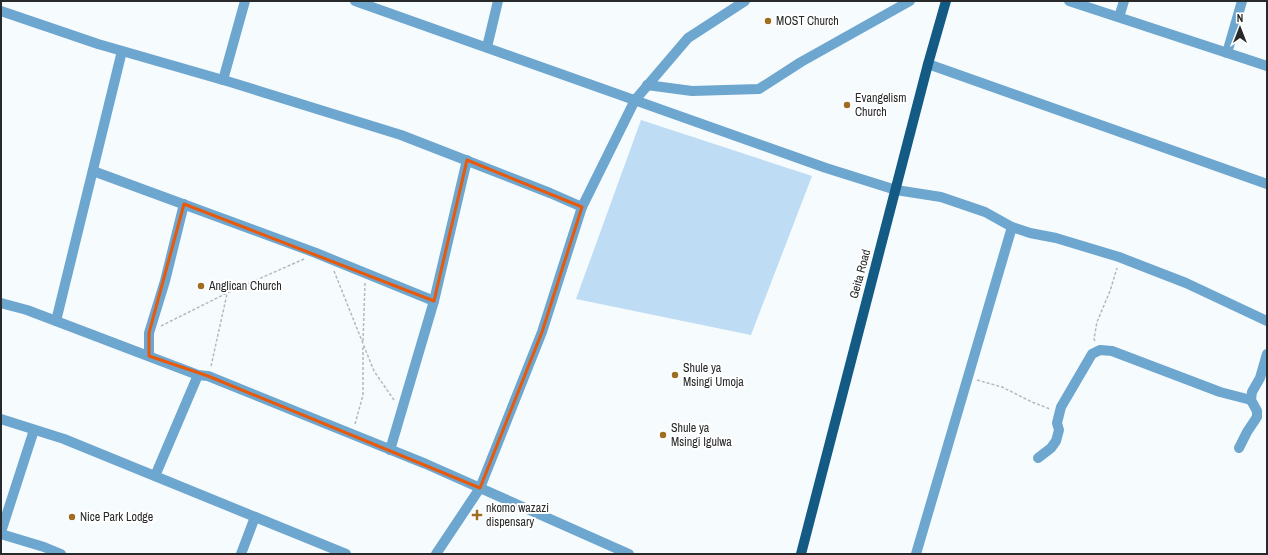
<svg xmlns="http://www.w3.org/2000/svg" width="1268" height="555" font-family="'Archivo Narrow',sans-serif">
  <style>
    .green { fill: #bedcf3 }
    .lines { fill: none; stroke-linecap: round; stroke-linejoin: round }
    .path { stroke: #b5b9bc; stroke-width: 1.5; stroke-dasharray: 3 2; stroke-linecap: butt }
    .minor { stroke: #6da6cf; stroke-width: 10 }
    .major { stroke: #135b85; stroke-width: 10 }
    .marked { fill: none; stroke: #e8590c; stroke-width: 3; stroke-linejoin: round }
    .poi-dot { fill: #9e6d22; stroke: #fff; stroke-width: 1.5 }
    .labels { text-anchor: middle; stroke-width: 4; stroke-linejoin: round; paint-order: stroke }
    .poi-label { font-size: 12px; fill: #27292a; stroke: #fff; text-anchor: start }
    .street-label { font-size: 12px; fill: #27292a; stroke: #fff }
  </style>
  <rect width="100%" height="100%" fill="#f6fbfe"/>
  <!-- green -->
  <path class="green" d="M641 120 812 176 751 335 576 299Z"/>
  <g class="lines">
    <!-- path -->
    <g class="path">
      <path d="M334 271 374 371 394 400"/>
      <path d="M161 326 227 293 304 259"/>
      <path d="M363 341 365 283"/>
      <path d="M1095 341 1094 339 1097 322 1110 291 1117 268"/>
      <path d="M211 366 227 294"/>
      <path d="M977 380 1002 387 1032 402 1050 409"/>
      <path d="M355 424 363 395V345"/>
    </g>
    <!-- minor -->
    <g class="minor">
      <path d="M355 1 826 168 896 190 941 197 985 212 1012 227 1030 233 1056 238 1119 257 1186 283 1267 321"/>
      <path d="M1069 1 1267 66"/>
      <path d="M1 11 98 44 230 82 401 135 550 193 582 207"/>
      <path d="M1119 17 1124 1"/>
      <path d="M487 47 498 1"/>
      <path d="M1227 53 1242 1"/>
      <path d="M928 64 1267 184"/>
      <path d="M223 80 245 1"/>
      <path d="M647 85 692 91 759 89 801 62 910 1"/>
      <path d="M93 171 316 253 434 301"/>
      <path d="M1 303 27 310 198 375 208 376 426 464 629 554"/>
      <path d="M56 321 122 51"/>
      <path d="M149 356V333L165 281 184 204"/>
      <path d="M1 419 64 439 346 554"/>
      <path d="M1239 448 1247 432 1257 417V411L1251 400 1252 392 1260 378 1267 354"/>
      <path d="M390 450 434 301 467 160"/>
      <path d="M1038 458 1051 448 1056 441 1059 430 1057 423 1061 407 1092 354 1100 350 1112 351 1220 392 1251 400"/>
      <path d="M155 476 198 375"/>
      <path d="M1 532 34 430"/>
      <path d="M1 534 44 547 61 554"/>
      <path d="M241 554 255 517"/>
      <path d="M436 554 480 488 542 332 582 207 635 100 688 38 745 1"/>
      <path d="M916 554 1012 227"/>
    </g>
    <!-- major -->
    <path class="major" d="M801 554 928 64 946 1"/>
  </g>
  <!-- marked area -->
  <path class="marked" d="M467 160 582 207 542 332 480 488 208 376 149 356V333L184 204 434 301Z"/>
  <!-- markers -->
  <g class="poi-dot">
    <circle cx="768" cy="21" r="4"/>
    <circle cx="847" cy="105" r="4"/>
    <circle cx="201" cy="286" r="4"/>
    <circle cx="675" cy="375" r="4"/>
    <circle cx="663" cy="435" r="4"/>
    <path d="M475 509h4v4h4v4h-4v4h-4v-4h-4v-4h4z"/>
    <circle cx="72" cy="517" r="4"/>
  </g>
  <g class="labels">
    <!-- poi labels -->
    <g class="poi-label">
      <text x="776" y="25">MOST Church</text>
      <text x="855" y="102">Evangelism<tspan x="855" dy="14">Church</tspan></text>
      <text x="209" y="290">Anglican Church</text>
      <text x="683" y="372">Shule ya<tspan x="683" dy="14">Msingi Umoja</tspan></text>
      <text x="671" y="432">Shule ya<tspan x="671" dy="14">Msingi Igulwa</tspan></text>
      <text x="486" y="512">nkomo wazazi<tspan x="486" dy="14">dispensary</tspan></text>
      <text x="80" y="521">Nice Park Lodge</text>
    </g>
    <!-- street labels -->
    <g class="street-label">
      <text transform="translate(860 274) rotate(-75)" y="4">Geita Road</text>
    </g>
  </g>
  <!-- border -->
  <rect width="1268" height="555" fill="none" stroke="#27292a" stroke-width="4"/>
  <!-- north arrow -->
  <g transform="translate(1240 28)" stroke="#ffffff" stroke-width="3" paint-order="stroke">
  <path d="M0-3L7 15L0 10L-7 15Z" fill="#27292a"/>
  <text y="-6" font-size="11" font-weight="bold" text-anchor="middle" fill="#27292a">N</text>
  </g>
</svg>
